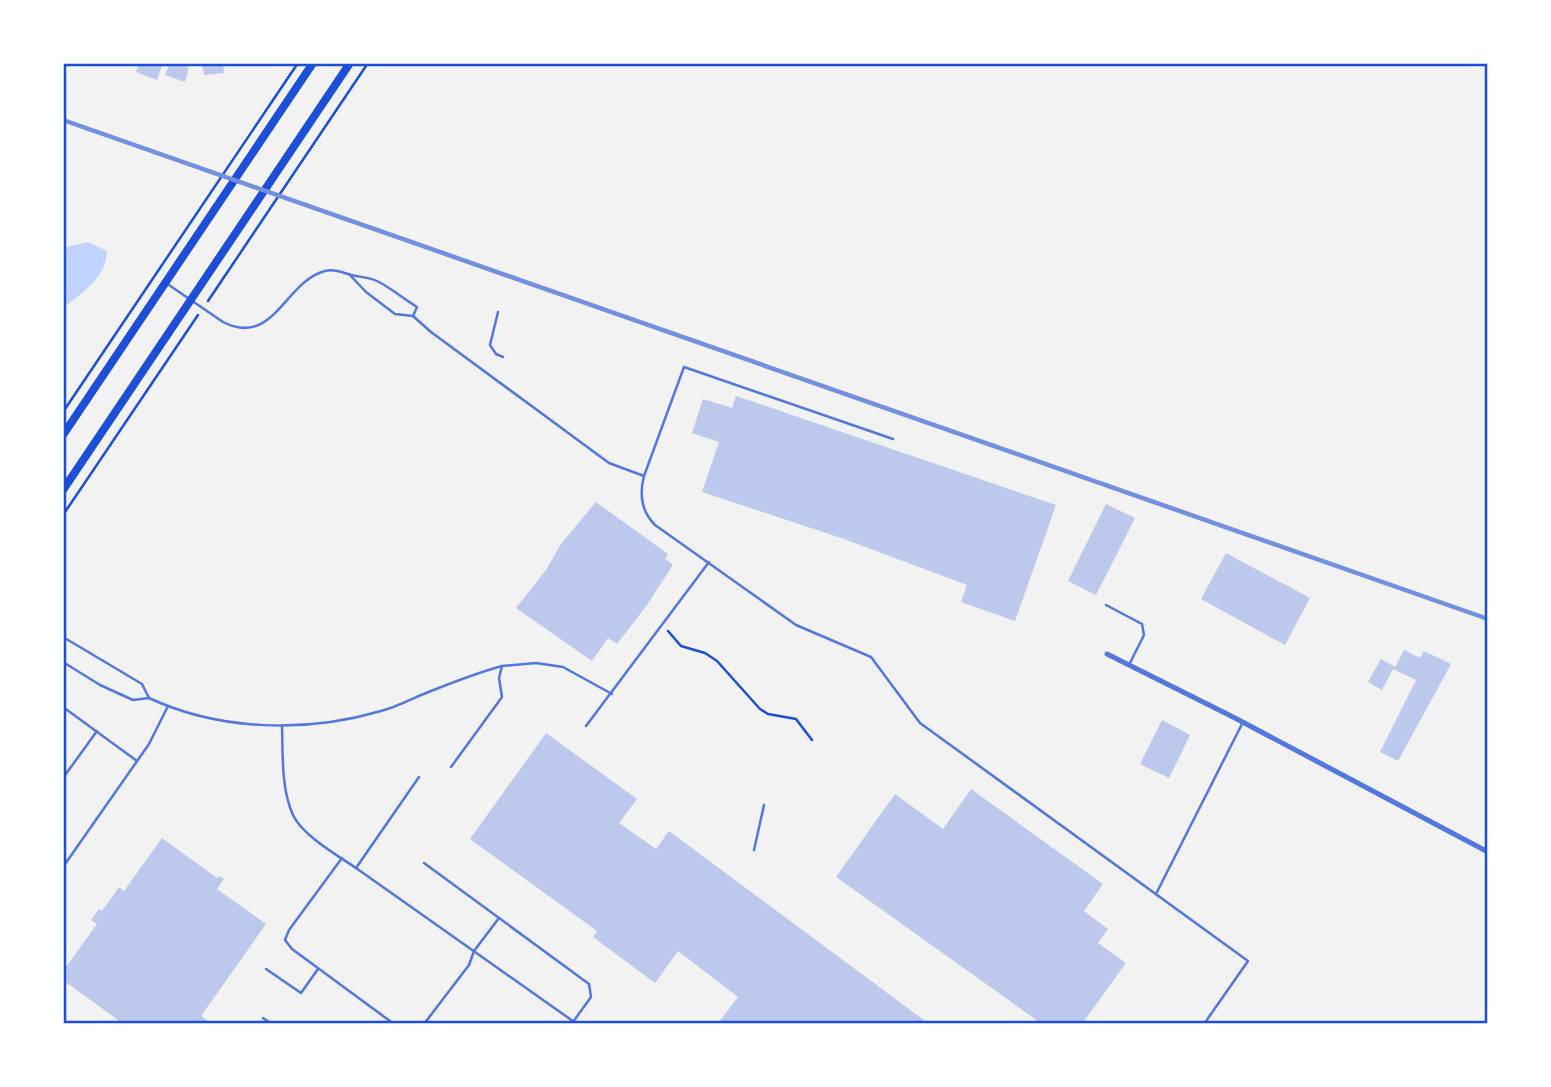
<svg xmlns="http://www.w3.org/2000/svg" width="1551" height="1087" font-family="'Libre Baskerville',serif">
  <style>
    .water { fill: #bfd3fe }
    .building { fill: #bdc9ec }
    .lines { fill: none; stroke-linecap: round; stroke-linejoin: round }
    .path { stroke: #1d4ed8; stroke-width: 2.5 }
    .service { stroke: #5277de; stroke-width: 2.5 }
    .minor { stroke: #5277de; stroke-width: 5 }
    .secondary { stroke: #1d4ed8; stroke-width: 8 }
    .rail { stroke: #7290e2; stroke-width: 4.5 }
    .neatline { fill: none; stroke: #1d4ed8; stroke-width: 2.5 }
  </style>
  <rect width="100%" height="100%" fill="#f2f2f2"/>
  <!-- water -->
  <path class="water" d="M88 242 107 251C106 278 83 292 63 308V248Z"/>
  <!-- building -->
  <g class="building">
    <path d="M139 63H163L157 80 136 72Z"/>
    <path d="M170 63H183V65L189 68 185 82 165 75Z"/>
    <path d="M202 63H223L224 73 204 75Z"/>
    <path d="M736 396 1056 505 1015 621 961 602 967 585 844 539 702 492 719 442 692 433 703 399 732 408Z"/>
    <path d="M596 502 668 554 665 559 673 565 647 605 617 644 608 638 592 661 516 608 546 570 561 544Z"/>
    <path d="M1106 504 1135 518 1096 595 1068 581Z"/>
    <path d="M1226 553 1310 598 1285 645 1201 599Z"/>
    <path d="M1404 650 1420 658 1424 651 1451 664 1398 761 1380 752 1416 680 1393 669 1382 690 1368 682 1381 659 1395 667Z"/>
    <path d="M1162 720 1190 735 1169 778 1140 764Z"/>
    <path d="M546 733 637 799 619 823 656 849 669 831 929 1024H721L719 1022 738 997 678 951 655 983 593 937 597 931 470 839Z"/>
    <path d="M971 789 1103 884 1084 911 1108 929 1098 943 1126 963 1082 1024H1042L836 877 895 794 943 829Z"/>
    <path d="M162 838 217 878 219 876 224 879 217 889 266 924 201 1016 212 1024H116L118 1020 63 980V971L97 924 91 920 99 909 102 911 119 887 124 891Z"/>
  </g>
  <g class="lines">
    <!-- path -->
    <g class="path">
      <path d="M208 301 368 63"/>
      <path d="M63 412 298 63"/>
      <path d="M63 515 198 315"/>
      <path d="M668 631 681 646 705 653 717 661 760 709 768 714 796 719 812 740"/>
    </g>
    <!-- service -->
    <g class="service">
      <path d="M349 274 366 292 395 314 413 316 431 332 609 463 644 476C639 495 641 511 655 525L796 625 871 657 920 723 1248 961 1204 1024"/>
      <path d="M166 283 223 322C274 348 285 281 325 271 334 269 342 272 351 275 359 277 369 277 377 281 391 288 404 299 417 307L413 316"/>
      <path d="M498 312 490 345 496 354 503 357"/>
      <path d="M644 476 684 367 893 439"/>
      <path d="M1106 605 1142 624 1144 635 1129 665"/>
      <path d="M63 637 142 684 149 698 133 700 100 685 63 662"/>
      <path d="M149 698C220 731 306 733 381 711 397 707 411 699 426 693 451 683 476 673 502 666"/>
      <path d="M63 707 137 761"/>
      <path d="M586 726 709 562"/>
      <path d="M282 727C283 754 281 789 293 815 302 835 337 855 356 868"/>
      <path d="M451 767 502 697 499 678 502 666 536 663 563 667 612 694"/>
      <path d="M419 777 356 868 577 1024"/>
      <path d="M63 778 97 731"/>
      <path d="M754 850 764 805"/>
      <path d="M342 858 289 930 285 940 292 949 394 1024"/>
      <path d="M424 863 589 984 591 997 573 1022"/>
      <path d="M63 867 149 744 168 706"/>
      <path d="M1156 894 1243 722"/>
      <path d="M266 969 301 993 318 969"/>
      <path d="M263 1018 272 1024"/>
      <path d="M424 1024 469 965 474 951 499 918"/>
    </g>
    <!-- minor -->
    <path class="minor" d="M1107 654 1235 718 1488 852"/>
    <!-- secondary -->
    <g class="secondary">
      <path d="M63 435 313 63"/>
      <path d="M63 490 350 63"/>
    </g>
    <!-- rail -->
    <path class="rail" d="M63 120 1488 619"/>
  </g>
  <!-- border -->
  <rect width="1551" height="1087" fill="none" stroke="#ffffff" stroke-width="130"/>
  <rect x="65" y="65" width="1421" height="957" class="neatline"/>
</svg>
